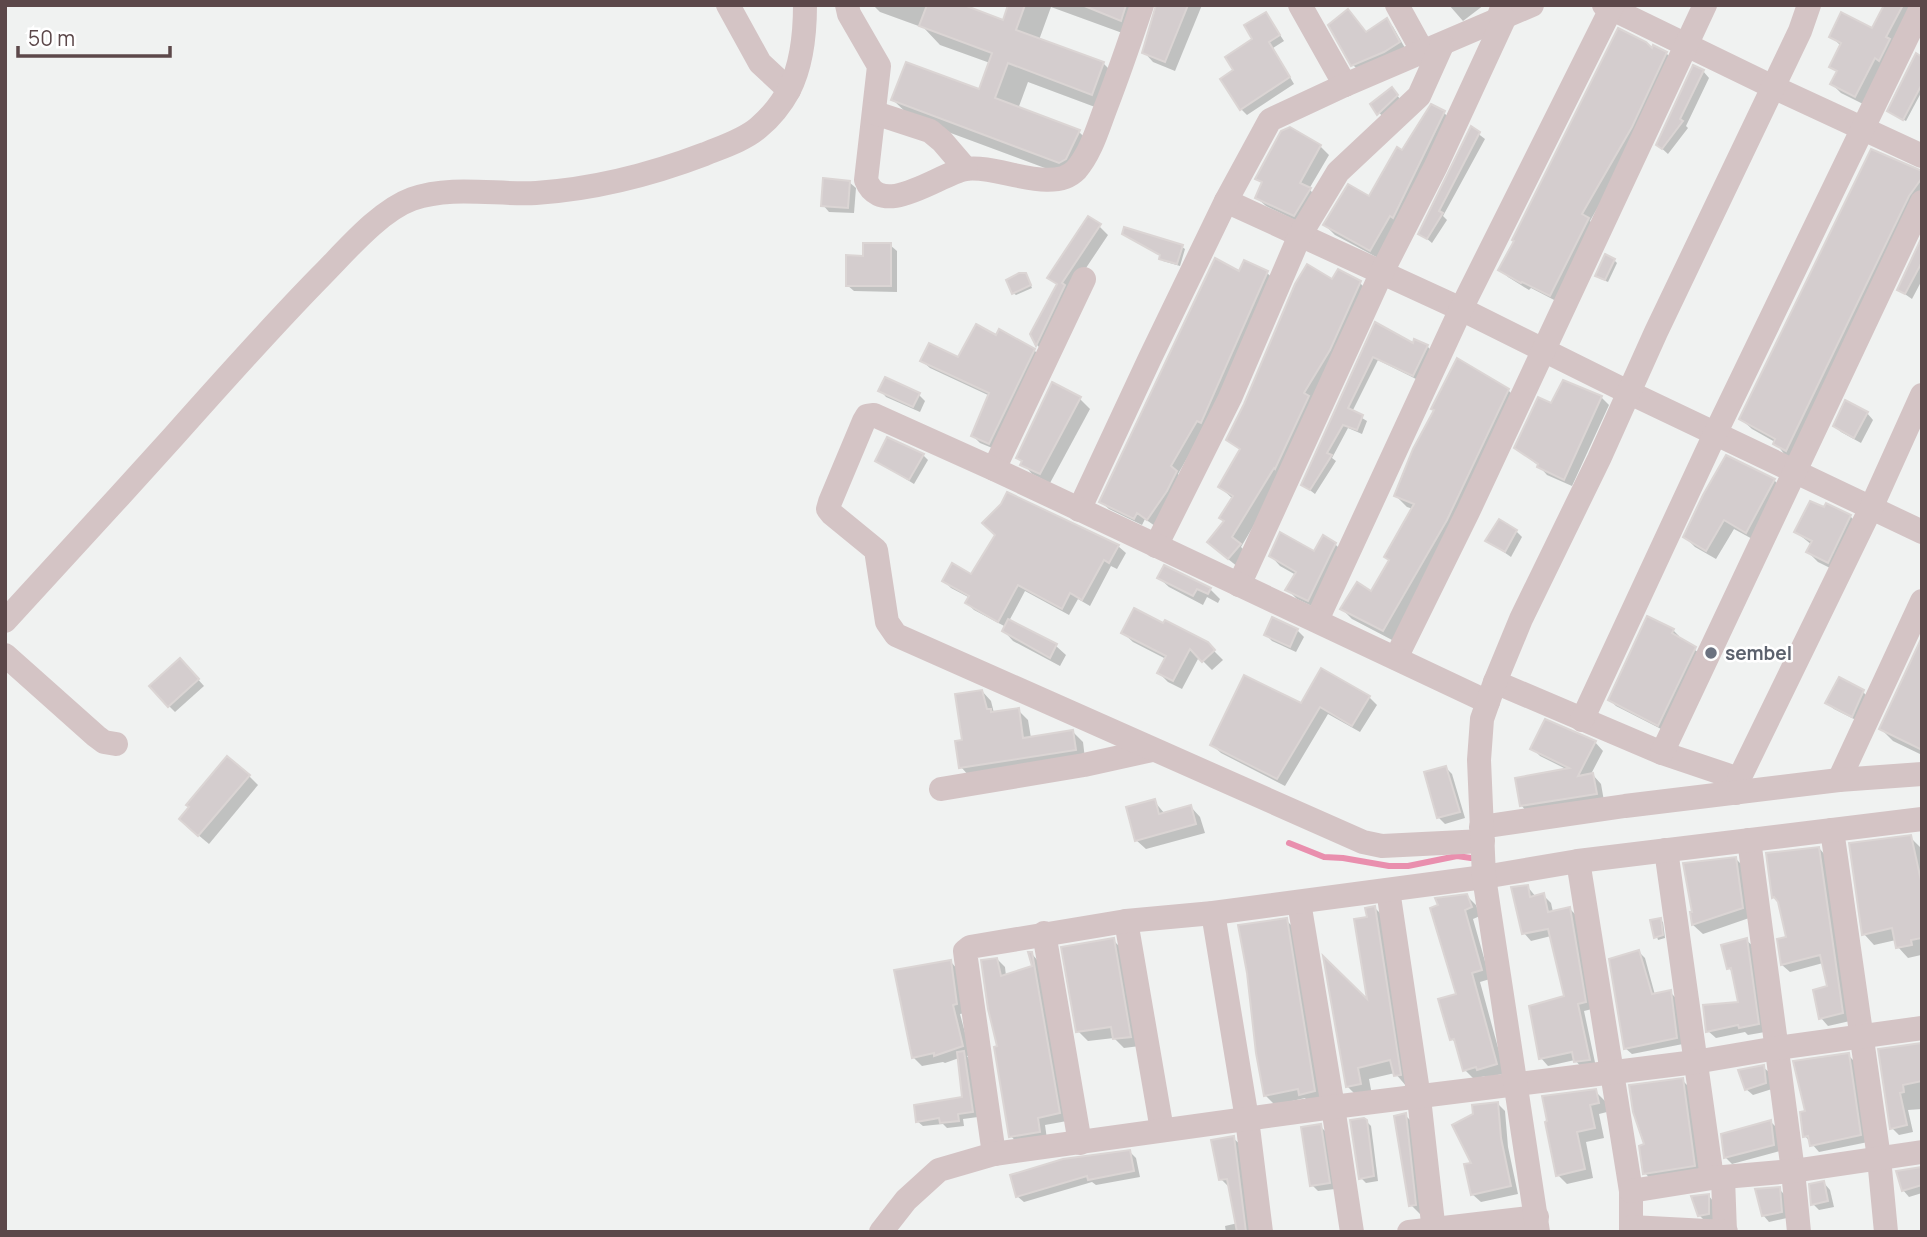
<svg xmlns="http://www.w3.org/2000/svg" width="1927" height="1237" font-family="Manrope,sans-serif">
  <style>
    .shadow { fill: #0003 }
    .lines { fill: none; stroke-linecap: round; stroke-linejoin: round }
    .stream { stroke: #e98fae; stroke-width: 6 }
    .building { fill: #d4cdce; stroke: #dbd5d4; stroke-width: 2 }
    .minor { stroke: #d4c4c5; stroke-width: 24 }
    .worship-dot { fill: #6b7280; stroke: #fff; stroke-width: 2.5 }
    .labels { text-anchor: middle; stroke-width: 5; stroke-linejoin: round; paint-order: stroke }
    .worship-label { font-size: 19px; font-weight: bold; fill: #5b616d; stroke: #fff; text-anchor: start }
  </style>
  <rect width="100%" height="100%" fill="#f0f2f1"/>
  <!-- shadow -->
  <g class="shadow">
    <path d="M873 5H959L1004 22 1010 5H1148L1136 38 1051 7 1039 40 1104 64 1123 83 1111 113 1028 82 1018 109 1079 132 1099 151 1080 181 913 119 893 100 980 91 990 63 940 45 924 28 880 12Z"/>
    <path d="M1158 5H1202L1175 71 1153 62 1144 52Z"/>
    <path d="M1449 5H1484L1463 21Z"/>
    <path d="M1886 5H1916L1865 105 1841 93 1832 84 1838 73 1831 66 1840 45 1831 36 1873 30Z"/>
    <path d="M1266 14 1284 41 1273 48 1294 84 1247 115 1241 109 1236 71 1255 39Z"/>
    <path d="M1387 20 1393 27 1405 48 1359 71 1353 65 1366 33Z"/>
    <path d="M1652 50 1666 53 1674 61 1639 135 1590 221 1596 227 1558 302 1531 288 1529 290 1508 277 1500 269Z"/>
    <path d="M1922 59V91L1906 121 1892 114Z"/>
    <path d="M1703 71 1709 78 1686 126 1688 128 1668 154 1658 145Z"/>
    <path d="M1392 90 1403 102 1385 119 1372 105Z"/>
    <path d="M1444 113 1454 122 1380 259 1335 235 1325 225 1369 198 1403 153Z"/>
    <path d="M1472 129 1485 139 1443 216 1447 220 1432 243 1420 233Z"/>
    <path d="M1320 146 1329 155 1309 189 1318 198 1303 224 1266 206 1257 198 1263 184 1257 178Z"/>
    <path d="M1922 171V204L1797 460 1785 455 1775 442 1752 429 1741 419Z"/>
    <path d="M849 182 856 188 854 213 829 212 823 205Z"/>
    <path d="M1099 226 1108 235 1070 292 1045 353 1037 345 1032 334 1058 286 1049 278Z"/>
    <path d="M1126 236 1182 247 1185 249 1180 266 1163 261 1162 256Z"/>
    <path d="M1922 241V280L1912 299 1899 290Z"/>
    <path d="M890 245 897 251V292L854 291 847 285 865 257Z"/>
    <path d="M1614 260 1617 263 1608 282 1599 278 1597 276Z"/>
    <path d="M1240 273H1267L1275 280 1205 427 1178 474 1183 480 1155 526 1145 519 1142 525 1109 509 1101 502Z"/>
    <path d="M1028 278 1032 288 1016 295 1013 293Z"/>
    <path d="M1332 281 1360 283 1369 292 1283 476 1241 547 1248 554 1238 567 1218 551 1233 499 1220 487 1241 451 1228 439Z"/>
    <path d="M1376 325 1413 345 1427 346 1432 351 1418 380 1378 360 1352 412 1367 421 1362 434 1348 428 1332 458 1336 461 1315 494 1303 485Z"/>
    <path d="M997 338 1034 350 1041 357 997 450 980 443 973 436 990 396 930 368 922 361 959 359Z"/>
    <path d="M1052 385 1080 399 1090 409 1050 483 1032 474 1018 457Z"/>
    <path d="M1579 387 1601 397 1609 405 1572 486 1547 475 1539 466 1516 448 1552 406Z"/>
    <path d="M880 390 919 395 925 401 920 412 886 397Z"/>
    <path d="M1508 390 1519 401 1394 641 1352 619 1342 609 1371 593 1390 561 1386 557 1413 509 1407 507 1396 496Z"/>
    <path d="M1867 413 1873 420 1861 443 1841 432 1835 426Z"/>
    <path d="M923 455 928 460 914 484 877 461Z"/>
    <path d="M1774 480 1784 490 1756 541 1734 529 1716 559 1695 547 1685 537Z"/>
    <path d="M1850 516 1860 526 1838 572 1818 562 1808 552 1812 545 1796 532Z"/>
    <path d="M1516 531 1522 537 1511 557 1488 541Z"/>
    <path d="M1335 544 1345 554 1318 609 1297 599 1288 590 1296 575 1280 566 1271 556 1315 553Z"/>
    <path d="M1118 546 1126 553 1117 569 1111 566 1090 606 1078 599 1069 615 1025 591 1009 621 1056 646 1066 655 1060 666 1013 641 1004 631 1006 627 974 610 967 603 970 598 951 588 944 581Z"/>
    <path d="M1159 578 1210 589 1220 599 1218 603 1207 597 1203 605 1169 587Z"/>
    <path d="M1273 619 1297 630 1304 637 1296 652 1272 641 1266 635Z"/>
    <path d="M1673 630 1679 636 1678 639 1701 654 1665 731 1616 706 1610 700Z"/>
    <path d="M1123 633 1207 644 1223 660 1212 670 1199 657 1182 689 1168 682 1159 673 1166 659 1133 642Z"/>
    <path d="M1922 641V755L1893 741 1881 729Z"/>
    <path d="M186 666 204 686 175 712 169 706Z"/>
    <path d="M982 691 991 701 994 713 1018 710 1028 720 1031 738 1073 732 1083 742 1085 759 970 777 961 767 964 742Z"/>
    <path d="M1863 692 1869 698 1858 721 1834 709 1827 703Z"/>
    <path d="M1369 697 1377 705 1360 732 1328 714 1285 786 1221 753 1212 745 1301 705Z"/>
    <path d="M1595 742 1603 751 1590 776 1593 775 1601 784 1604 801 1529 814 1521 805 1568 770 1540 756 1532 748Z"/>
    <path d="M1446 768 1452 774 1465 818 1445 824 1439 818Z"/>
    <path d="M249 776 258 785 209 844 191 829Z"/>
    <path d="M1154 801 1165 814 1191 807 1200 817 1205 833 1146 849 1136 840Z"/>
    <path d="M1910 837 1921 848 1922 853V950L1921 955 1908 958 1898 947 1896 940 1874 945 1864 934Z"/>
    <path d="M1819 848 1826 856 1850 1021 1828 1026 1821 1018 1829 988 1823 963 1790 972 1782 965 1788 938 1780 903 1773 897Z"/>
    <path d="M1736 859 1745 868 1752 917 1703 934 1693 925 1692 914Z"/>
    <path d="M1527 886 1536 897 1543 895 1551 903 1553 912 1570 909 1577 916 1592 1009 1584 1011 1596 1067 1583 1069 1575 1060 1548 1066 1541 1058 1567 997 1551 936 1531 941 1524 933Z"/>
    <path d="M1467 896 1476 905 1480 916 1473 919 1490 979 1480 982 1505 1073 1487 1078 1485 1076 1474 1079 1465 1070 1458 1045 1452 1039 1458 996 1432 909Z"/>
    <path d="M1375 908 1387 920 1407 1087 1395 1073 1369 1079 1372 1095 1359 1098 1347 1086 1369 1004V919Z"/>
    <path d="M1286 920 1295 929 1323 1100 1309 1103 1305 1098 1275 1105 1266 1096Z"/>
    <path d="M1660 920 1663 922 1665 938 1658 940 1652 921Z"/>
    <path d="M1113 940 1123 950 1140 1046 1124 1048 1114 1038 1088 1041 1078 1031Z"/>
    <path d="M1746 940 1754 947 1765 1032 1748 1035 1745 1032 1716 1038 1708 1031 1740 1004 1733 973 1729 968Z"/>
    <path d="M1639 952 1645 958 1655 995 1670 992 1676 998 1683 1044 1632 1054 1625 1048Z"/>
    <path d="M1032 954 1039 962 1067 1121 1045 1125 1047 1139 1018 1144 1011 1136 999 1048 997 959 1005 967 1006 976 1034 967Z"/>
    <path d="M951 962 959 971 965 1013 960 1014 971 1055 967 1056 969 1059 978 1117 963 1119 964 1126 947 1128 943 1124 923 1126 917 1121 964 1098 959 1058 945 1063 943 1062 922 1066 913 1057Z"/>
    <path d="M1922 1045V1109L1908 1110 1913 1132 1899 1135 1892 1128 1880 1051Z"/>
    <path d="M1848 1055 1856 1063 1868 1142 1819 1152 1805 1136 1808 1112Z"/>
    <path d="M1763 1067 1770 1073 1772 1089 1753 1095 1746 1089Z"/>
    <path d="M1682 1080 1691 1089 1703 1174 1653 1182 1645 1173 1646 1145Z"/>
    <path d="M1595 1091 1605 1101 1607 1112 1599 1114 1604 1138 1586 1142 1593 1178 1567 1184 1558 1175Z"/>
    <path d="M1497 1103 1505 1111 1508 1147 1518 1194 1481 1202 1472 1194 1474 1164Z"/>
    <path d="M1405 1115 1415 1125 1421 1215 1411 1205Z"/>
    <path d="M1366 1121 1371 1126 1378 1181 1366 1183 1361 1178Z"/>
    <path d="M1771 1122 1777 1128 1780 1151 1732 1164 1726 1158Z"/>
    <path d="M1320 1126 1326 1132 1335 1189 1318 1191 1312 1185Z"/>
    <path d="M1233 1138 1242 1146 1253 1232H1226L1225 1226 1238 1223 1230 1188 1221 1179Z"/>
    <path d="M1130 1152 1136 1158 1140 1177 1096 1185 1092 1182 1024 1202 1017 1196Z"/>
    <path d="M1922 1168V1193L1909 1197 1903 1190Z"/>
    <path d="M1824 1183 1830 1190 1834 1207 1819 1210 1813 1204Z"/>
    <path d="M1779 1189 1785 1195 1787 1218 1769 1222 1763 1215Z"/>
    <path d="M1708 1195 1714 1202 1715 1220 1705 1221 1699 1215Z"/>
  </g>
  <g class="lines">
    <!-- stream -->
    <path class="stream" d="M1289 843 1324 857 1343 858 1389 866H1408L1457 856 1471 858"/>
  </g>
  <!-- building -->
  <g class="building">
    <path d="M927 5H964L1003 20 1008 5H1025L1016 30 1104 62 1092 95 1008 63 995 98 1080 130 1066 159 1059 163 891 100 906 62 979 89 992 53 919 26Z"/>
    <path d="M1082 5H1126L1121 21Z"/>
    <path d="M1156 5H1188L1165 62 1142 53Z"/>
    <path d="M1884 5H1903L1886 37 1890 39 1879 61 1875 58 1855 97 1830 84 1837 71 1829 67 1841 43 1829 37 1841 12 1872 28Z"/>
    <path d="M1348 9 1366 32 1387 18 1400 42 1384 52 1351 66 1328 25Z"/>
    <path d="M1266 12 1280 35 1269 42 1290 77 1240 110 1220 79 1233 70 1225 57 1252 39 1244 25Z"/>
    <path d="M1618 28 1646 42 1652 48 1653 45 1667 52 1632 127 1582 214 1589 218 1550 296 1522 282 1521 283 1498 270 1514 241 1512 240Z"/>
    <path d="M1916 53 1922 57V84L1903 120 1887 111Z"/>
    <path d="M1693 65 1704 70 1680 119 1683 121 1662 149 1656 145Z"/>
    <path d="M1392 87 1398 95 1377 115 1370 104Z"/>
    <path d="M1431 104 1445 111 1393 218 1390 216 1370 251 1323 225 1348 184 1369 196 1397 147 1402 150Z"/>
    <path d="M1471 126 1480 132 1439 211 1443 213 1427 239 1418 234Z"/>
    <path d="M1290 127 1321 145 1300 183 1311 188 1294 216 1255 198 1262 182 1255 179 1281 131Z"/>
    <path d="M1871 149 1922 171V178L1909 196 1786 451 1773 444 1775 439 1739 419Z"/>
    <path d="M823 178 850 181 848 208 821 206Z"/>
    <path d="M1088 216 1101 224 1062 283 1065 285 1036 346 1030 334 1057 284 1047 278Z"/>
    <path d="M1124 227 1183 245 1177 264 1159 259 1160 255 1122 234Z"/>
    <path d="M1921 239 1922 262 1905 294 1897 290Z"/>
    <path d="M863 243H891V286H846V255L863 256Z"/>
    <path d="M1605 254 1615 259 1605 280 1595 276Z"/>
    <path d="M1215 258 1239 271 1244 260 1268 271 1201 423 1197 421 1171 466 1177 471 1167 491 1147 520 1137 513 1134 519 1099 502Z"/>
    <path d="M1307 264 1332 279 1338 269 1361 281 1330 350 1304 393 1309 396 1275 469 1274 468 1232 537 1241 544 1228 559 1207 542 1224 521 1219 518 1233 496 1218 487 1240 449 1226 440 1244 404 1295 284Z"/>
    <path d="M1019 273H1026L1031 285 1012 294 1006 280Z"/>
    <path d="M1375 322 1413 343 1414 339 1428 345 1413 376 1373 357 1348 408 1363 415 1357 430 1343 425 1327 453 1332 455 1310 490 1301 485Z"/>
    <path d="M976 324 996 335 999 329 1035 349 989 444 971 436 989 393 920 361 929 343 958 357Z"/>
    <path d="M1457 358 1509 389 1447 520 1383 631 1340 609 1357 582 1371 591 1389 560 1384 557 1414 504 1394 496 1413 449 1434 410 1431 409Z"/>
    <path d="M885 377 920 393 913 407 878 391Z"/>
    <path d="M1563 380 1602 396 1564 480 1537 467 1538 464 1514 448 1538 397 1551 403Z"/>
    <path d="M1052 382 1081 397 1040 474 1020 465 1022 461 1016 458Z"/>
    <path d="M1845 400 1868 412 1854 438 1833 426Z"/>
    <path d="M887 437 924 454 909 480 875 461Z"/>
    <path d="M1726 455 1775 479 1746 533 1724 520 1706 551 1683 537 1703 495Z"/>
    <path d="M1007 492 1119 545 1109 563 1104 560 1082 600 1070 593 1062 609 1018 585 998 622 965 603 969 596 942 581 952 563 971 574 995 535 982 523 1001 504Z"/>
    <path d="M1810 501 1824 507 1826 503 1851 515 1828 563 1806 552 1812 541 1794 532Z"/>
    <path d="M1499 519 1517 530 1505 552 1485 541Z"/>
    <path d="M1280 532 1314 551 1323 535 1336 543 1308 601 1285 590 1296 572 1269 556Z"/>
    <path d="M1164 565 1211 588 1208 594 1197 589 1193 596 1157 578Z"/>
    <path d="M1134 608 1163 623 1165 620 1208 642 1215 650 1202 662 1190 649 1173 681 1157 673 1166 656 1121 633Z"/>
    <path d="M1647 616 1674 629 1672 633 1696 647 1658 726 1608 700Z"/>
    <path d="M1272 617 1298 629 1290 647 1264 635Z"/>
    <path d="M1008 619 1057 644 1050 658 1002 631Z"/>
    <path d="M1922 637V750L1879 729Z"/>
    <path d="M180 658 199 679 168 707 149 686Z"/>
    <path d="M1321 668 1370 696 1352 726 1320 707 1277 779 1210 745 1244 675 1301 703Z"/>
    <path d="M1839 677 1864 690 1852 717 1825 703Z"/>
    <path d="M982 690 987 709H991V712L1019 708 1023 738 1073 730 1076 750 959 768 955 741 962 740 955 694Z"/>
    <path d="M1545 719 1596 741 1578 776 1593 773 1597 794 1520 806 1515 778 1569 768 1530 749Z"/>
    <path d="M227 756 250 775 198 836 179 819 189 807 186 805Z"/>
    <path d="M1446 766 1460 812 1437 818 1424 772Z"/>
    <path d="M1155 799 1159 814 1191 805 1196 824 1135 841 1126 807Z"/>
    <path d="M1911 835 1922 885V938L1911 940 1912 945 1896 948 1892 928 1862 935 1849 843Z"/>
    <path d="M1819 847 1843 1013 1819 1019 1813 990 1827 986 1820 955 1781 965 1777 939 1786 937 1778 902 1774 897 1772 898 1766 853Z"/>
    <path d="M1736 857 1743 908 1692 925 1690 912H1692L1683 863Z"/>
    <path d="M1528 885 1530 897 1544 893 1548 912 1570 907 1586 1002 1578 1004 1590 1060 1574 1062 1572 1052 1539 1059 1529 1006 1564 996 1548 929 1522 934 1511 887Z"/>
    <path d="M1467 894 1472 907 1465 910 1482 970 1472 973 1497 1064 1477 1070 1476 1067 1463 1071 1454 1039 1450 1040 1438 999 1456 994 1430 908 1438 905 1435 898Z"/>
    <path d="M1375 906 1401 1075 1394 1076 1390 1060 1358 1068 1361 1084 1346 1087 1323 956 1367 999 1354 919 1367 917 1365 908Z"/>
    <path d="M1287 918 1315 1091 1299 1095 1298 1089 1264 1096 1256 1053 1247 973 1238 925Z"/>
    <path d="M1661 918 1663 935 1654 938 1650 920Z"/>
    <path d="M1114 938 1131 1037 1113 1039 1111 1027 1076 1032 1061 947Z"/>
    <path d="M1747 938 1759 1024 1739 1028 1738 1025 1706 1032 1703 1005 1738 1002 1731 968 1727 969 1721 945Z"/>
    <path d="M1639 950 1652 994 1671 990 1677 1038 1624 1049 1609 959Z"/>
    <path d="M1028 952H1032L1060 1113 1038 1118 1040 1132 1009 1137 994 1047 997 1046 988 1009 981 960 997 958 1001 976 1032 966Z"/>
    <path d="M951 960 957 1004 953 1005 963 1046 934 1056V1053L912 1058 894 970Z"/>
    <path d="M1922 1043V1081L1903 1085 1904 1092 1900 1093 1907 1125 1890 1129 1878 1049Z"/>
    <path d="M964 1051 973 1112 958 1114 959 1121 940 1123 939 1118 916 1122 914 1105 962 1097 957 1052Z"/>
    <path d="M1849 1053 1861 1135 1810 1146 1808 1136 1803 1137 1800 1112 1805 1111 1793 1061Z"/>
    <path d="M1764 1065 1766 1083 1745 1090 1738 1070Z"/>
    <path d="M1683 1078 1695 1166 1643 1174 1639 1146 1644 1144 1633 1112 1629 1085Z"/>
    <path d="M1596 1089 1599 1103 1590 1105 1595 1128 1577 1132 1585 1169 1556 1176 1545 1122 1547 1121 1542 1096Z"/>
    <path d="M1498 1102 1501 1138 1511 1186 1471 1195 1464 1164 1471 1163 1452 1125 1473 1114 1472 1105Z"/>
    <path d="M1406 1113 1416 1205 1409 1206 1394 1116Z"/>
    <path d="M1364 1118 1367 1120 1374 1176 1359 1179 1350 1120Z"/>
    <path d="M1771 1120 1774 1145 1724 1158 1721 1134Z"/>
    <path d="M1321 1124 1330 1183 1310 1186 1301 1127Z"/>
    <path d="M1234 1136 1246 1232H1237L1227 1179 1219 1180 1211 1140Z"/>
    <path d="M1130 1150 1134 1171 1088 1180 1087 1176 1016 1197 1010 1175 1063 1159Z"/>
    <path d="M1922 1167V1185L1902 1191 1896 1171Z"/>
    <path d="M1824 1181 1828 1201 1811 1205 1809 1184Z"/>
    <path d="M1780 1187 1782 1212 1762 1216 1755 1189Z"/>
    <path d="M1709 1194V1214L1698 1216 1691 1196Z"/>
  </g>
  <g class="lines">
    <!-- minor -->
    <g class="minor">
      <path d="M728 5 760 63 789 90"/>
      <path d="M847 5 849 14 879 66 866 180C882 221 942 172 966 169 997 164 1052 195 1076 170 1090 154 1097 131 1104 112 1118 76 1130 41 1142 5"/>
      <path d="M1300 5 1345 85"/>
      <path d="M1397 5 1423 52"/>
      <path d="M1604 5 1773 87 1922 156"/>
      <path d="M875 113 930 131 942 141 966 169"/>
      <path d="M1226 201 1461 309 1630 393 1922 532"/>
      <path d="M994 469 1084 279"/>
      <path d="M1079 510 1150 358 1226 201 1270 120 1345 85 1532 5"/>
      <path d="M1156 546 1230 398 1300 235 1338 172 1419 96 1442 45"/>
      <path d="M1239 585 1382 272 1436 166 1504 19 1500 13"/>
      <path d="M1317 620 1461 309 1613 5"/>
      <path d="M5 621C61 560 118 498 174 436 222 382 270 328 321 276 345 252 379 211 412 199 452 185 495 195 536 193 595 189 650 175 705 154 722 147 744 140 758 128 770 118 782 103 789 90 802 65 805 33 805 5"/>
      <path d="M5 655 96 736 104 742 116 744"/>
      <path d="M1396 658 1468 512 1705 5"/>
      <path d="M1495 682 1662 753 1739 779"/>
      <path d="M1582 720 1715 434 1922 6"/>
      <path d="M1662 753 1922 202"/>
      <path d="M1839 780 1922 601"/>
      <path d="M941 789 1084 765 1152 750"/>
      <path d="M1736 793 1739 779 1871 508 1922 395"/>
      <path d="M1481 827 1625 806 1839 780 1922 774"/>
      <path d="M1832 830 1879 1158 1886 1232"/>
      <path d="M1749 840 1793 1171 1799 1232"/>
      <path d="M1483 841 1382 846 1363 842 896 635 887 622 876 550 832 514 828 509 830 502 864 421 867 416 874 415 994 469 1488 702"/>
      <path d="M1666 850 1712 1178"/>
      <path d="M1578 861 1631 1191V1232"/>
      <path d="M1388 890 1419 1098 1434 1232"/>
      <path d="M1299 902 1333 1107 1352 1232"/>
      <path d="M1213 913 1247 1119 1261 1232"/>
      <path d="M1126 921 1162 1130"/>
      <path d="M1044 933 1080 1143"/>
      <path d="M994 1154 966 959 965 951 970 947 1126 921 1213 913 1484 877 1578 861 1922 819"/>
      <path d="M1723 1178 1725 1232"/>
      <path d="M1631 1191 1712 1178 1793 1171 1922 1152"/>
      <path d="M1631 1227 1726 1232"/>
      <path d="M881 1232 906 1200 939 1170 994 1154 1333 1107 1695 1062 1777 1048 1922 1028"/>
      <path d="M1409 1232 1537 1217"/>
      <path d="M1538 1232 1484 877 1479 760 1482 719 1495 682 1521 619 1599 459 1656 332 1800 31 1809 5"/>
    </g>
  </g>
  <!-- markers -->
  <circle class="worship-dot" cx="1711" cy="653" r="7"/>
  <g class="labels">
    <!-- worship labels -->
    <g class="worship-label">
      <text x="1725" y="660">sembel</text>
    </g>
  </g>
  <!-- border -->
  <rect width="1927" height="1237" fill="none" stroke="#5c484a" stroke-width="14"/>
  <!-- scale -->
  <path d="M18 46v10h152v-10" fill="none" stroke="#5c484a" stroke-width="3.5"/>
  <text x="28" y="46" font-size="21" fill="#5c484a" stroke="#ffffff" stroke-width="5" paint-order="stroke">50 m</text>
</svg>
